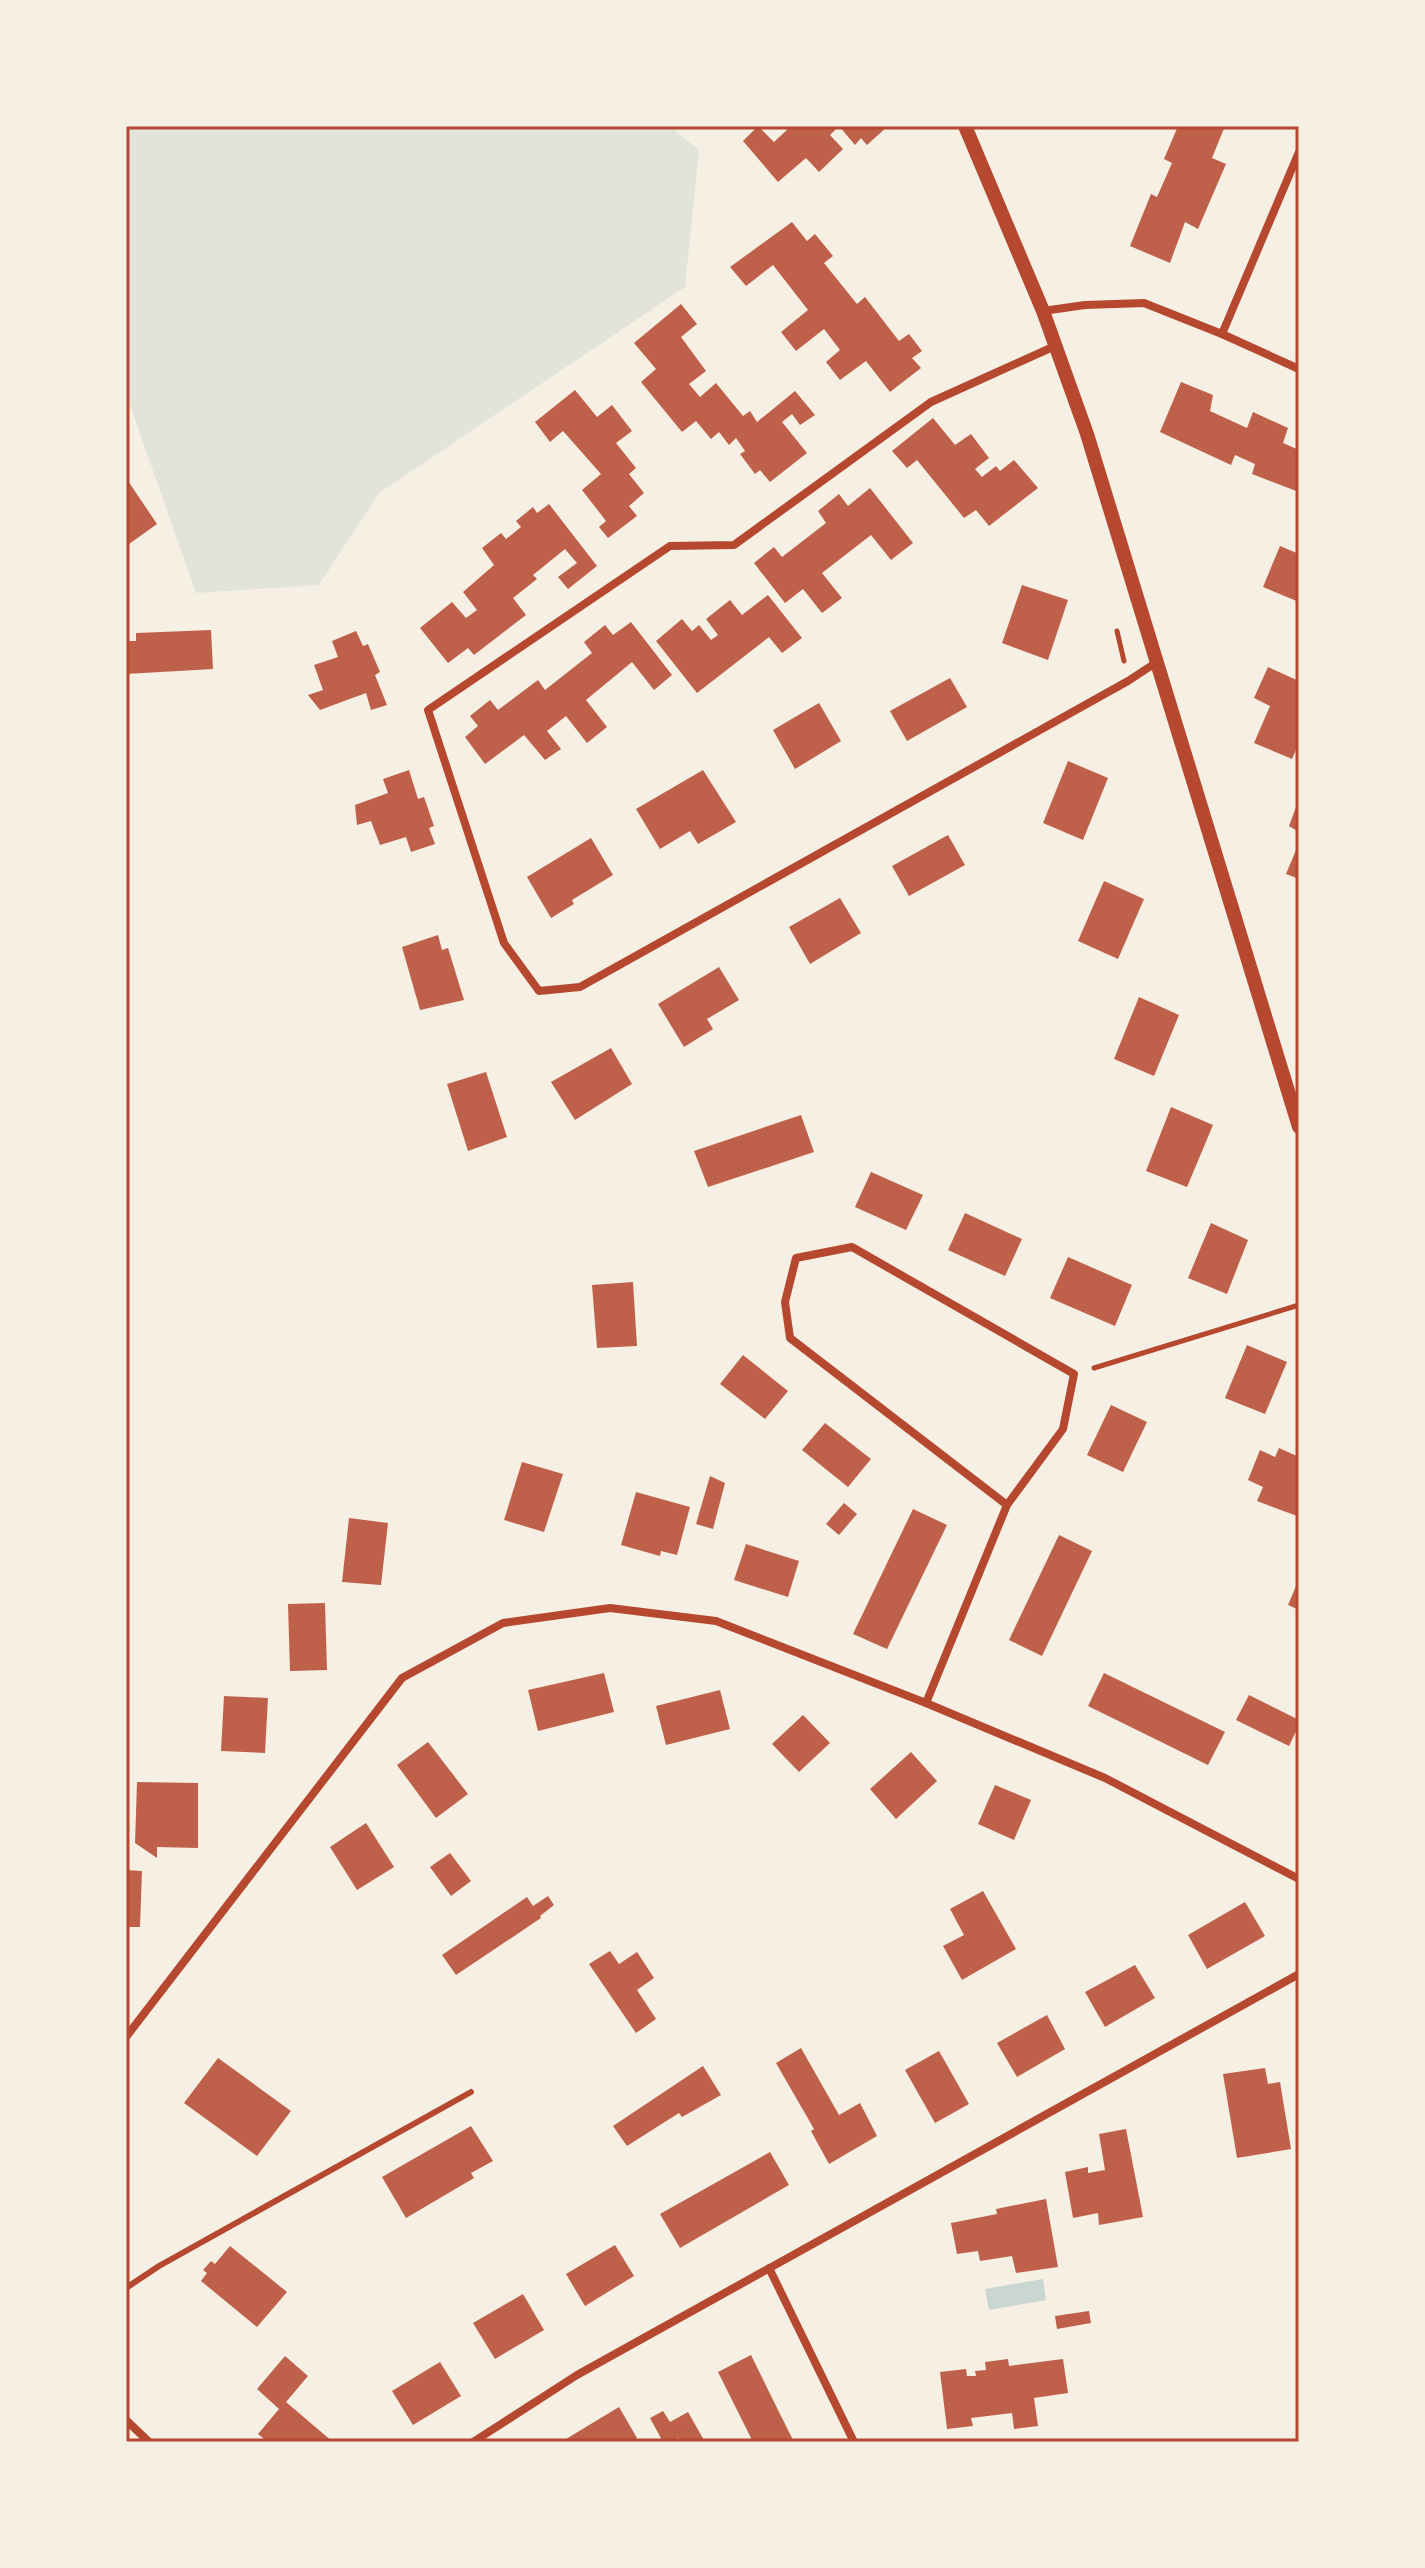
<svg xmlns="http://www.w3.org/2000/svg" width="1425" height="2568" font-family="Georgia,serif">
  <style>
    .green { fill: #e2e4dc }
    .water { fill: #c9d6d2 }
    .building { fill: #bf614a }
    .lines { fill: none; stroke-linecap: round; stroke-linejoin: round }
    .path { stroke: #b5482f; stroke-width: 5 }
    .service { stroke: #b5482f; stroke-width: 6 }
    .minor { stroke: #b5482f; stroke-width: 8 }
    .tertiary { stroke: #b5482f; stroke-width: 14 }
    .neatline { fill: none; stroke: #b5482f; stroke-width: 3 }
  </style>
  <rect width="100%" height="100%" fill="#f6efe4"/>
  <!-- green -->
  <path class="green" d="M126 126H670L699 150 685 287 379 493 319 585 196 593 126 394Z"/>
  <!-- water -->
  <path class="water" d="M1043 2279 1046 2300 989 2310 985 2289Z"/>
  <!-- building -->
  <g class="building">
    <path d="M758 126 774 142 791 126H888L867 145 861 138 855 145 839 126 830 135 843 149 819 172 806 158 778 182 743 141Z"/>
    <path d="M1178 126H1225L1212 158 1226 164 1198 229 1185 222 1170 263 1130 246 1151 194 1157 197 1172 163 1164 159Z"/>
    <path d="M792 222 807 241 815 234 833 256 824 263 857 304 865 297 899 341 909 334 922 351 912 358 921 368 890 392 866 361 840 380 826 362 840 350 824 329 796 351 781 332 808 310 773 265 746 286 730 267Z"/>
    <path d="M681 304 697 324 681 337 706 371 689 384 700 397 716 383 743 416 750 411 757 422 795 391 815 415 800 425 792 414 782 422 807 453 770 482 760 470 755 474 740 454 745 451 736 438 729 445 719 432 711 439 696 421 682 432 641 382 656 369 634 343Z"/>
    <path d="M1181 382 1213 395 1210 411 1247 428 1253 412 1288 428 1283 443 1299 450V492L1252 474 1255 464 1235 455 1231 465 1160 432Z"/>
    <path d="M575 390 597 417 612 405 632 431 616 443 636 468 629 474 644 493 629 506 637 516 608 538 599 527 606 521 582 490 601 474 563 431 550 442 535 422Z"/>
    <path d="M933 418 955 445 971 434 989 458 975 469 982 477 996 466 1000 471 1014 460 1038 488 989 526 976 510 964 518 917 460 907 468 892 451Z"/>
    <path d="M126 478 157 524 129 544 126 539Z"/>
    <path d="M870 488 913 543 891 560 871 535 822 573 842 598 822 613 803 589 785 603 754 563 774 547 782 557 826 523 818 511 839 494 848 506Z"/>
    <path d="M549 504 597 566 568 589 558 577 577 563 565 549 533 575 537 579 513 598 526 615 474 655 468 648 448 663 420 628 452 602 466 618 477 610 463 592 494 565 482 548 501 533 506 539 521 527 516 521 533 507 537 513Z"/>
    <path d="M1280 546 1299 554V602L1263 587Z"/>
    <path d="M1022 585 1068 600 1048 660 1002 643Z"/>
    <path d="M768 595 802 638 782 653 769 637 697 693 656 641 682 619 692 631 699 625 711 640 718 635 706 619 730 600 742 615Z"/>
    <path d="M631 622 672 675 654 690 632 662 586 700 607 727 587 743 566 716 547 731 561 749 545 760 524 735 485 764 465 737 478 726 470 716 490 700 498 710 538 680 545 690 592 653 584 642 605 625 613 635Z"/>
    <path d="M211 630 213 669 126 674V641H136V633Z"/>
    <path d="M356 631 363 646 368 644 380 672 375 675 387 705 371 710 366 693 320 710 308 695 323 690 314 665 338 657 332 641Z"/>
    <path d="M1268 667 1299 681V743L1292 759 1254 743 1270 706 1254 698Z"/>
    <path d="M950 678 967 707 907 741 890 711Z"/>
    <path d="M819 703 841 741 795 769 773 730Z"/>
    <path d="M1068 761 1108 778 1083 840 1043 823Z"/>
    <path d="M409 770 418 799 424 797 434 826 429 828 435 844 411 852 406 837 380 845 371 821 357 825 355 805 388 793 383 779Z"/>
    <path d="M703 770 736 822 698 844 690 831 660 849 636 809Z"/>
    <path d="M1299 799V832L1289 826Z"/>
    <path d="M948 835 965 865 909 896 892 866Z"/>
    <path d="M591 838 613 875 572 900 574 904 551 918 527 877Z"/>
    <path d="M1299 843V879L1286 874Z"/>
    <path d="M1104 881 1144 899 1118 959 1078 941Z"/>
    <path d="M840 898 861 933 810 964 789 927Z"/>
    <path d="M438 935 442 950 448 948 464 1000 420 1010 402 947Z"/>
    <path d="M719 967 739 1000 707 1019 713 1029 684 1047 658 1004Z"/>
    <path d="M1139 997 1179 1015 1154 1076 1114 1059Z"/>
    <path d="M611 1048 632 1084 575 1120 551 1082Z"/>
    <path d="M486 1072 507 1137 468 1151 447 1084Z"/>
    <path d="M1171 1107 1213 1125 1187 1187 1146 1171Z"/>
    <path d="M801 1115 814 1152 708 1187 694 1151Z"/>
    <path d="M871 1172 923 1195 906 1230 855 1207Z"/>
    <path d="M965 1213 1022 1239 1005 1276 948 1250Z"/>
    <path d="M1211 1223 1248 1240 1227 1294 1188 1278Z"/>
    <path d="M1068 1257 1132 1285 1115 1326 1050 1298Z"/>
    <path d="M633 1282 637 1346 597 1348 592 1285Z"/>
    <path d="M1247 1345 1287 1362 1265 1414 1225 1398Z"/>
    <path d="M743 1355 788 1391 765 1419 720 1384Z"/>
    <path d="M1111 1405 1147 1422 1123 1472 1087 1455Z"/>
    <path d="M825 1423 871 1459 848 1487 802 1450Z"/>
    <path d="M1279 1448 1299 1457 1297 1516 1257 1501 1263 1487 1248 1480 1260 1450 1275 1457Z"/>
    <path d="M522 1462 563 1474 544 1532 504 1520Z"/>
    <path d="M710 1476 725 1483 713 1529 696 1524Z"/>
    <path d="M636 1492 690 1507 677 1555 661 1551 660 1556 621 1545Z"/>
    <path d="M844 1503 857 1514 839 1535 826 1524Z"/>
    <path d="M913 1509 947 1525 887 1649 853 1634Z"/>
    <path d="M349 1518 388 1523 381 1585 342 1582Z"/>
    <path d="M1059 1535 1092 1551 1042 1656 1009 1640Z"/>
    <path d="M746 1544 799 1561 788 1597 734 1580Z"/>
    <path d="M1299 1579V1610L1288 1605Z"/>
    <path d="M325 1603 327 1670 290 1671 288 1604Z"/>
    <path d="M604 1673 614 1712 538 1731 528 1690Z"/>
    <path d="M1104 1673 1225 1732 1208 1765 1088 1706Z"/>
    <path d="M720 1690 730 1729 666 1745 656 1706Z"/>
    <path d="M1249 1695 1299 1720V1725L1289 1746 1236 1720Z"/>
    <path d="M224 1696 268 1698 265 1753 221 1751Z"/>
    <path d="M803 1715 830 1743 799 1772 772 1744Z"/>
    <path d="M428 1742 468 1794 436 1818 397 1765Z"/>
    <path d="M911 1752 937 1781 896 1819 870 1789Z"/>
    <path d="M137 1782 198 1783V1848L157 1847V1858L135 1843Z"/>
    <path d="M995 1785 1031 1800 1014 1840 978 1824Z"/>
    <path d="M366 1823 394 1867 357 1890 330 1847Z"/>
    <path d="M450 1853 471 1881 451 1896 430 1867Z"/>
    <path d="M126 1870 142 1871 140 1927H126Z"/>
    <path d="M983 1891 1016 1949 962 1980 943 1946 964 1935 950 1909Z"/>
    <path d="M548 1896 554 1905 540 1916 541 1918 456 1975 442 1955 527 1897 533 1906Z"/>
    <path d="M1245 1902 1265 1936 1207 1969 1188 1935Z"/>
    <path d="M610 1951 619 1964 637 1952 654 1978 637 1990 656 2019 636 2033 589 1964Z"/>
    <path d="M1135 1965 1155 1998 1105 2027 1085 1992Z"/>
    <path d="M1047 2015 1065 2049 1017 2077 997 2043Z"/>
    <path d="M801 2048 839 2115 860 2103 877 2136 829 2164 811 2131 814 2129 776 2063Z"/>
    <path d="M939 2051 969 2104 935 2123 905 2070Z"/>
    <path d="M218 2058 291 2111 257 2156 184 2103Z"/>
    <path d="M703 2066 721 2095 682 2117 679 2113 627 2146 613 2126Z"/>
    <path d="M1265 2068 1268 2084 1280 2082 1291 2149 1237 2158 1223 2074Z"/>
    <path d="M471 2126 493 2161 471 2173 474 2178 406 2218 382 2177Z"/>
    <path d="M1126 2129 1143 2217 1099 2225 1098 2213 1073 2218 1065 2172 1088 2167V2173L1105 2170 1099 2134Z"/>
    <path d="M770 2152 789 2185 680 2248 660 2214Z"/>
    <path d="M1046 2199 1058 2267 1016 2273 1012 2256 980 2261 978 2251 957 2254 951 2223 997 2214 996 2209Z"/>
    <path d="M615 2245 634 2276 585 2306 566 2274Z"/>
    <path d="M230 2246 287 2292 257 2327 201 2281 207 2273 203 2270 211 2261 215 2264Z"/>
    <path d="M523 2294 544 2330 495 2359 473 2323Z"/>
    <path d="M1089 2311 1091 2323 1057 2329 1055 2316Z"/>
    <path d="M751 2355 777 2408 794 2442H753L718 2372Z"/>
    <path d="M285 2356 308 2376 286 2402 333 2442H268L258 2434 279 2409 257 2389Z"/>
    <path d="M1008 2359 1009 2366 1063 2359 1068 2393 1034 2398 1038 2426 1014 2429 1012 2413 971 2418 973 2426 947 2429 940 2372 966 2369 967 2376H976L975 2371 986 2370 985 2362Z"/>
    <path d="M440 2362 461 2396 413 2425 392 2391Z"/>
    <path d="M619 2407 637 2438 630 2442H561Z"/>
    <path d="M663 2411 670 2422 688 2412 705 2442H680L678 2438 670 2442H663L650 2418Z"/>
  </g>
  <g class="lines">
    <!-- path -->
    <g class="path">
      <path d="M1117 631 1124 661"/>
      <path d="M1094 1368 1299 1305"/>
    </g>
    <!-- service -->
    <path class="service" d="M126 2288 159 2266 471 2092"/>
    <!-- minor -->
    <g class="minor">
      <path d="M1043 311 1085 305 1144 303 1222 334 1299 369"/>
      <path d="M1222 334 1299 152"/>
      <path d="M1055 346 931 402 734 545 670 546 428 710 504 943 539 991 580 987 1128 681 1157 662"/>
      <path d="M926 1703 1007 1505 790 1338 785 1302 796 1258 852 1247 1074 1374 1063 1429 1007 1505"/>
      <path d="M126 2037 402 1678 503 1623 610 1608 716 1621 926 1703 1105 1778 1299 1879"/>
      <path d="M769 2268 854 2442"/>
      <path d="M126 2420 149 2442"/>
      <path d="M473 2442 577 2375 1299 1974"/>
    </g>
    <!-- tertiary -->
    <path class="tertiary" d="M965 126 1043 311 1087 434 1299 1127"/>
  </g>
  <!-- border -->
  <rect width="1425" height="2568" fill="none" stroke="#f6efe4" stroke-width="256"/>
  <rect x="128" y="128" width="1169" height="2312" class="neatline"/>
</svg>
